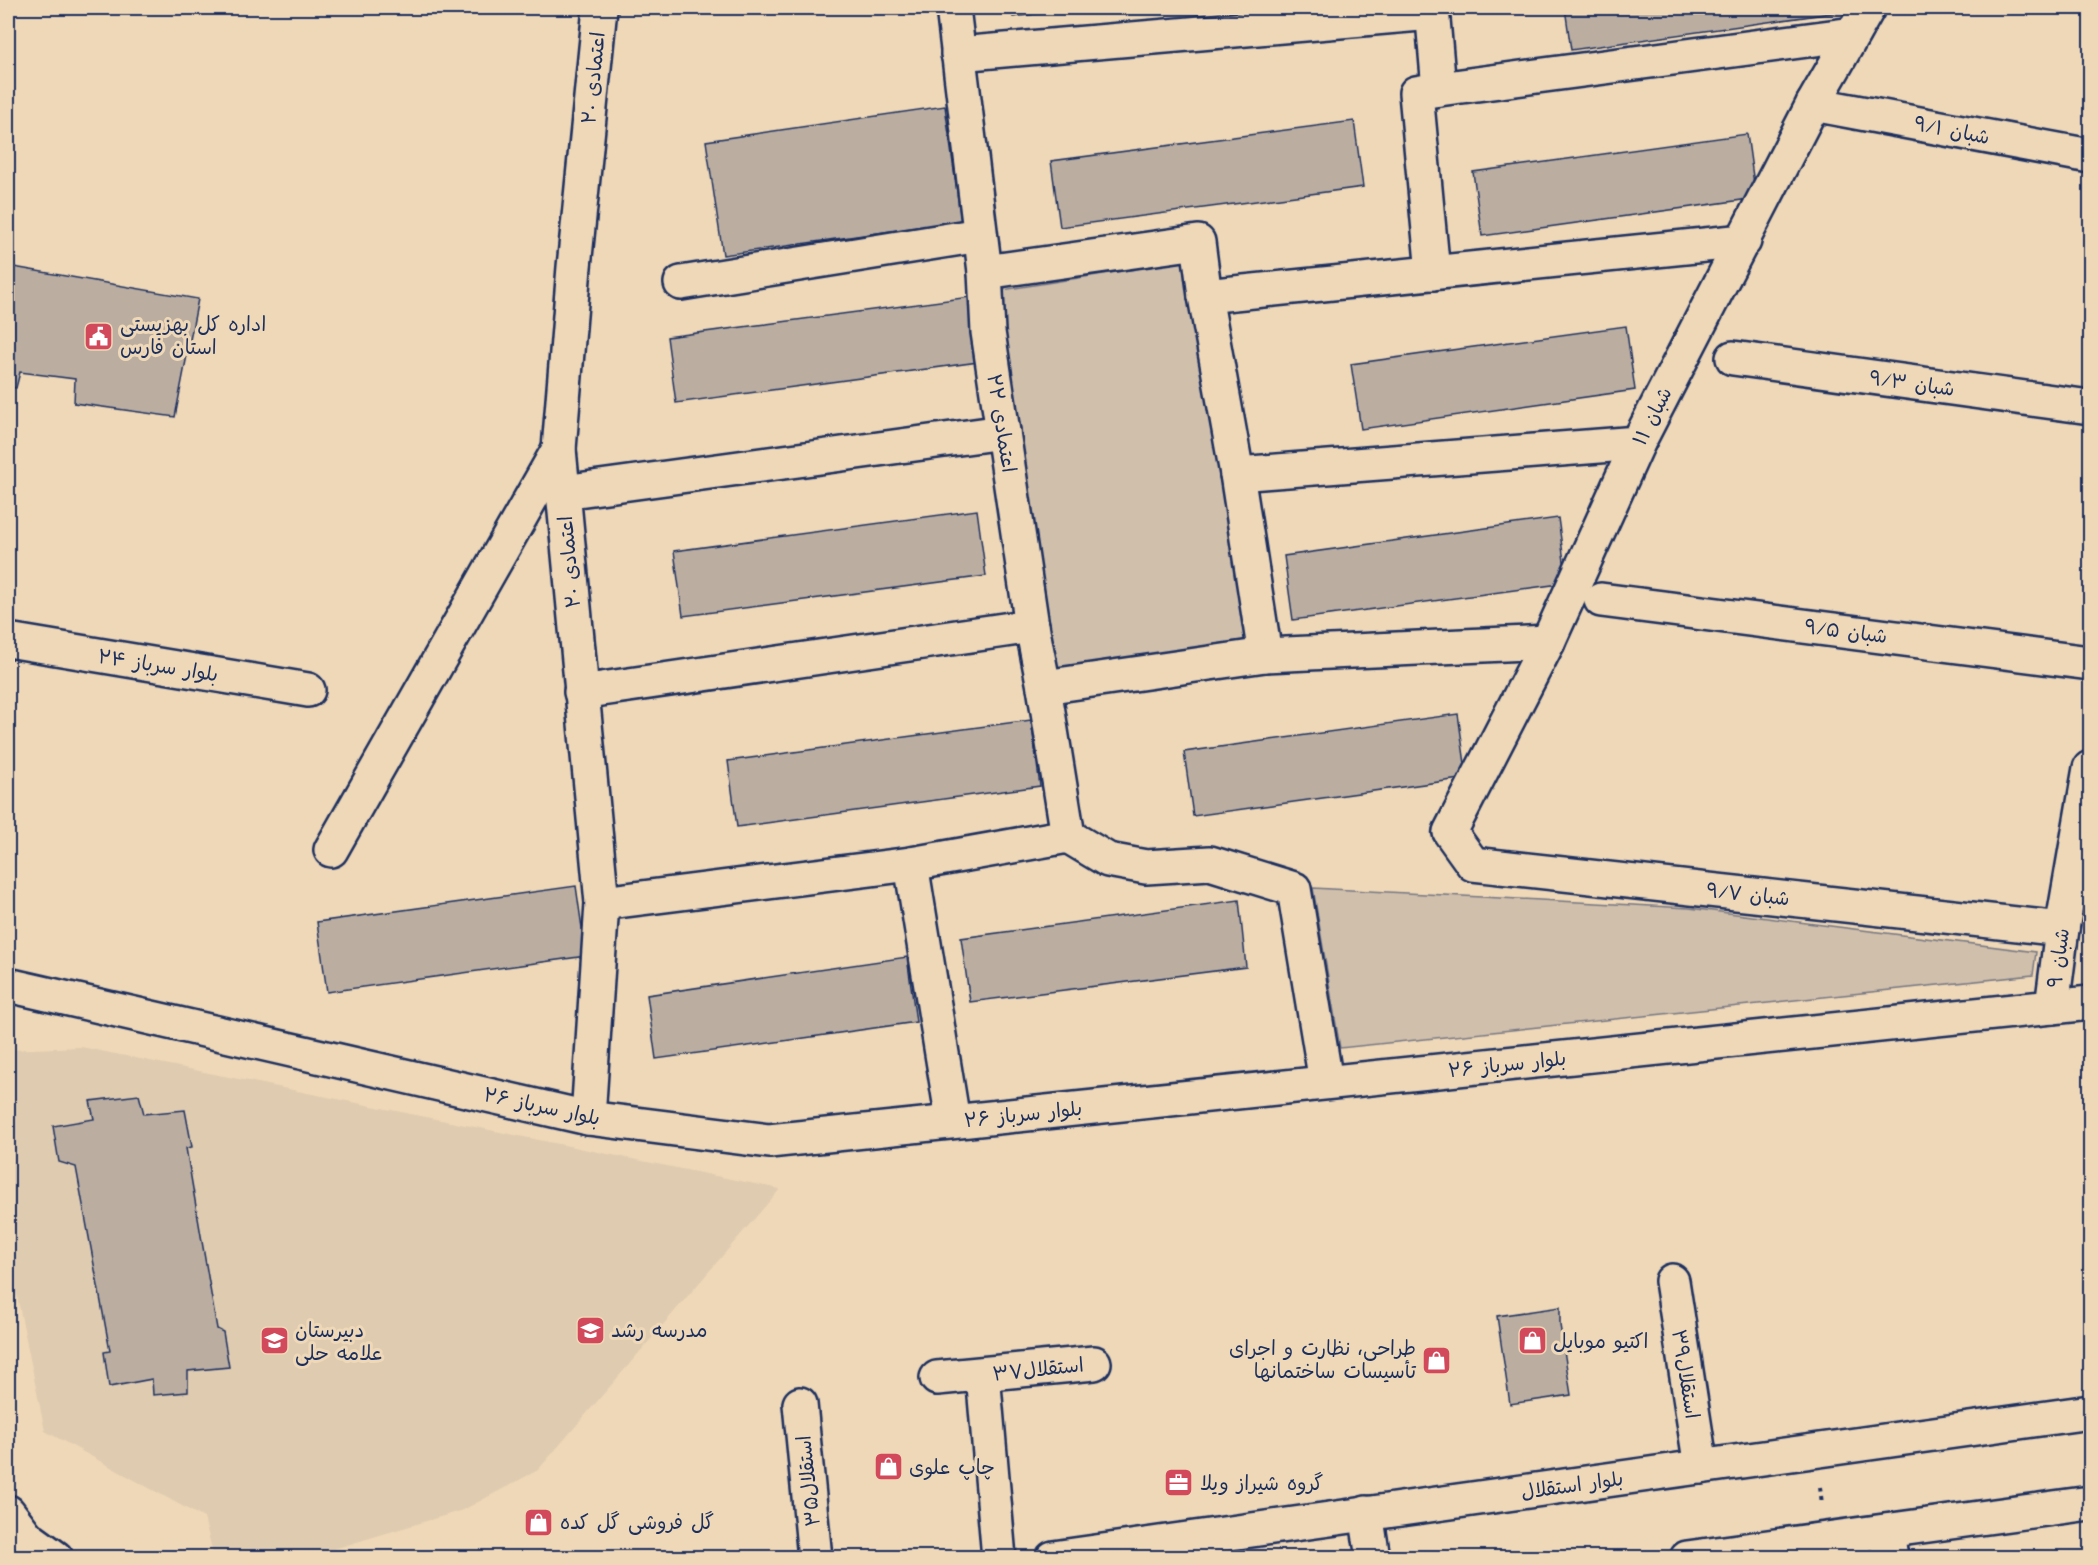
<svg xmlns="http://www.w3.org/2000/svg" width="2098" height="1565" font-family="'Architects Daughter','Playpen Sans Arabic',sans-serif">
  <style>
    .built { fill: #dfcbb0 }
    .green { fill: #d0bfaa; stroke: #767784; stroke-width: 1.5 }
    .building { fill: #bbaea1; stroke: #1b2f5e; stroke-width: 1.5 }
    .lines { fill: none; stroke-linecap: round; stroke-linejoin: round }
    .street-casing { stroke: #1b2f5e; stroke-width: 38 }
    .secondary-casing { stroke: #1b2f5e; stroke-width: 38 }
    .path { stroke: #1b2f5e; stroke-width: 4; stroke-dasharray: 4.5 4.5; stroke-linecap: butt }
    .street { stroke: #efd8b7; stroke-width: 33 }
    .secondary { stroke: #efd8b7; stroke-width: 33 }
    .labels { text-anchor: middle; stroke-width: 6; stroke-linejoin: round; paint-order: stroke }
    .street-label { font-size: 20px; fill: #1b2f5e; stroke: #efd8b7 }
    .poi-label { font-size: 20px; fill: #1b2f5e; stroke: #efd8b7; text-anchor: start }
  </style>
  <rect width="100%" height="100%" fill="#efd8b7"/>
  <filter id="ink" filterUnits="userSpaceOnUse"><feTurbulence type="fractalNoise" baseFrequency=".0167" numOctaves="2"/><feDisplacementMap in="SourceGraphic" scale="12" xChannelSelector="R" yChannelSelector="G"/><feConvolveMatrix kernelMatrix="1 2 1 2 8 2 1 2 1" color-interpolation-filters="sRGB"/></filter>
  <g filter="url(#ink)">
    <!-- built -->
    <path class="built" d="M81 1047 780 1189 538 1470 463 1510 307 1557H214L204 1518 45 1431 8 1252V1050Z"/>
    <!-- green -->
    <g class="green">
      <path d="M1192 260 1252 645 1055 676 996 291Z"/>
      <path d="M1313 888 1689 908 2036 952 2033 975 1340 1048Z"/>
    </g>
    <!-- building -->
    <g class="building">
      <path d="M1012 8H1082L1013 17Z"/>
      <path d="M1565 8H1860V9L1571 50Z"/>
      <path d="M945 106 961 221 723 255 706 141Z"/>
      <path d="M1354 121 1363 187 1060 227 1051 161Z"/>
      <path d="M1747 134 1756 198 1482 236 1473 172Z"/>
      <path d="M8 266 198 299 175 417 74 403 75 379 20 372 16 388 8 387Z"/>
      <path d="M970 297 978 362 676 403 667 337Z"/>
      <path d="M1626 326 1635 390 1361 429 1351 364Z"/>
      <path d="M977 510 986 576 683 616 674 551Z"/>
      <path d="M1558 518 1567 583 1293 620 1284 556Z"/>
      <path d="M1458 714 1467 778 1193 816 1184 752Z"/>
      <path d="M1031 720 1040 786 737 827 728 761Z"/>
      <path d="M576 886 586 956 327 992 317 922Z"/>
      <path d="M1239 900 1246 967 970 1002 961 938Z"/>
      <path d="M907 957 916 1022 656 1059 647 995Z"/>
      <path d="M139 1095 144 1114 185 1110 192 1147 186 1148 217 1329 223 1332 229 1367 188 1371V1392L153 1395 152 1379 109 1387 104 1352 110 1351 76 1167 59 1162 53 1126 94 1119 90 1101Z"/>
      <path d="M1560 1307V1325L1571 1395 1510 1404 1497 1316Z"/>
    </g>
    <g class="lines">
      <defs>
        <g id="street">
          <path d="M953 8 985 272 988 332 1032 626 1044 687 1068 836"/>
          <path d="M1432 8 1439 89 1853 34"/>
          <path d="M1868 8 1813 104 1638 443 1548 642 1450 832 1473 864 2062 929"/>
          <path d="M958 54 1432 13"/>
          <path d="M1813 104 2090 156"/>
          <path d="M985 272 1198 242 1205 296 1237 474 1265 655"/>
          <path d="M1433 273 1416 93 1439 89"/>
          <path d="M681 283 980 235"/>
          <path d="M1205 296 1744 241"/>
          <path d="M1733 358 2090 407"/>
          <path d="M1237 474 1638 443"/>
          <path d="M563 492 1003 432"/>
          <path d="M1601 600 2090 663"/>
          <path d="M8 640 308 690"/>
          <path d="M1044 687 1265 655 1548 642"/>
          <path d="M581 692 1032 626"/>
          <path d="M331 850 559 449"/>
          <path d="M911 864 953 1121"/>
          <path d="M602 903 911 864 1068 836 1108 860 1146 867 1210 863 1294 889 1326 1082"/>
          <path d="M8 985 588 1118 769 1141 2090 1003"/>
          <path d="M2052 1007 2062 929 2090 768"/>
          <path d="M588 1118 602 903 559 449 574 267 600 8"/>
          <path d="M1672 1281 1701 1467"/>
          <path d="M983 1374 999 1558"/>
          <path d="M937 1378 1094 1363"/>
          <path d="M800 1404 815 1558"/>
          <path d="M1887 1531 1891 1558"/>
        </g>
        <g id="secondary">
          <path d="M8 1512 27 1537 56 1558"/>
          <path d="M1366 1513 1373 1558"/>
          <path d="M1053 1558 2090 1412"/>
          <path d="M1687 1558 2090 1503"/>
        </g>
      </defs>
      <!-- street casing -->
      <use href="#street" class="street-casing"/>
      <!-- secondary casing -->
      <use href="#secondary" class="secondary-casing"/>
      <!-- path -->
      <path class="path" d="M1820 1487 1822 1504"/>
      <!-- street -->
      <use href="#street" class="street"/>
      <!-- secondary -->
      <use href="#secondary" class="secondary"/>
    </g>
  </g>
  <!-- icons -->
  <defs>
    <symbol id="civic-square" viewBox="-11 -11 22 22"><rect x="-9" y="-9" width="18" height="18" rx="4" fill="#d1495b" stroke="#efd8b7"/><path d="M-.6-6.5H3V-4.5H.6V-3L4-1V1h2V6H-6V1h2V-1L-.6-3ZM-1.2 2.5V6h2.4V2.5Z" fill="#fff"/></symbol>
    <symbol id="school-square" viewBox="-11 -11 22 22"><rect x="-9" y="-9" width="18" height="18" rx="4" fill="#d1495b" stroke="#efd8b7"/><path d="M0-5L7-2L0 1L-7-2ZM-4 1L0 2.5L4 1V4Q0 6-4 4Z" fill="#fff"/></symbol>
    <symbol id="shop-square" viewBox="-11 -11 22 22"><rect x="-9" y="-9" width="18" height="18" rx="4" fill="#d1495b" stroke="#efd8b7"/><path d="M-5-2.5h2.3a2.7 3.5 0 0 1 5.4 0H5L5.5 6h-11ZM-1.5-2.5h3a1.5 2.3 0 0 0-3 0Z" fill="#fff"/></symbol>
    <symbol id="office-square" viewBox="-11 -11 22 22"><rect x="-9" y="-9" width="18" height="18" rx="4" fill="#d1495b" stroke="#efd8b7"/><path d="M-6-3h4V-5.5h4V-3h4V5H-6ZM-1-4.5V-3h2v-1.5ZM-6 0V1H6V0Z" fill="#fff"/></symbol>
  </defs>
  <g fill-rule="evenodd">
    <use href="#civic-square" x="82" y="320" width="33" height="33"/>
    <use href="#school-square" x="574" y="1314" width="33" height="33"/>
    <use href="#school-square" x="258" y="1324" width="33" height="33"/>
    <use href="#shop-square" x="1516" y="1324" width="33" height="33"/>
    <use href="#shop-square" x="1420" y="1344" width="33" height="33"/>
    <use href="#shop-square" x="872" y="1450" width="33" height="33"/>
    <use href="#office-square" x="1162" y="1466" width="33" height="33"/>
    <use href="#shop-square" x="522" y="1506" width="33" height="33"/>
  </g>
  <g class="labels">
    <!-- street labels -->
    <g class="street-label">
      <text transform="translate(593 78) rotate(-84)" y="7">۲۰ اعتمادی</text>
      <text transform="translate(1952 130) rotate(11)" y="7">۹/۱ شبان</text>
      <text transform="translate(1912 383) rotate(8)" y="7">۹/۳ شبان</text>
      <text transform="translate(1652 416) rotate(-63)" y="7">۱۱ شبان</text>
      <text transform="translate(1002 423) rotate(81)" y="7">۲۲ اعتمادی</text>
      <text transform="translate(569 562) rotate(-95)" y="7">۲۰ اعتمادی</text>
      <text transform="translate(1846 631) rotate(7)" y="7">۹/۵ شبان</text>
      <text transform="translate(158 665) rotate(9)" y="7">۲۴ بلوار سرباز</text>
      <text transform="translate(1748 894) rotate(6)" y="7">۹/۷ شبان</text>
      <text transform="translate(2058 958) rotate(-82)" y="7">۹ شبان</text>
      <text transform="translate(1507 1064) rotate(-6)" y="7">۲۶ بلوار سرباز</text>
      <text transform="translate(542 1106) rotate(12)" y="7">۲۶ بلوار سرباز</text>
      <text transform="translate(1023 1114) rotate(-6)" y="7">۲۶ بلوار سرباز</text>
      <text transform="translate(1038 1369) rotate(-6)" y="7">استقلال۳۷</text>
      <text transform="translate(1686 1374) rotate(81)" y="7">استقلال۳۹</text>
      <text transform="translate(808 1481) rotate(-96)" y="7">استقلال۳۵</text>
      <text transform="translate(1572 1485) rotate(-8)" y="7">بلوار استقلال</text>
    </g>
    <!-- poi labels -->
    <g class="poi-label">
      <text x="120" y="331">اداره کل بهزیستی<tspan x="120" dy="23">استان فارس</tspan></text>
      <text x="295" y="1337">دبیرستان<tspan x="295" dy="23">علامه حلی</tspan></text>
      <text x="611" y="1337">مدرسه رشد</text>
      <text x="1553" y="1348">اکتیو موبایل</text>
      <text x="1416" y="1355" text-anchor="end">طراحی، نظارت و اجرای<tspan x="1416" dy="23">تأسیسات ساختمانها</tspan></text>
      <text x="909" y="1474">چاپ علوی</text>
      <text x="1200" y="1490">گروه شیراز ویلا</text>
      <text x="560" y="1529">گل فروشی گل کده</text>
    </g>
  </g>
  <!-- margin -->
  <rect width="2098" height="1565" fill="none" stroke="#efd8b7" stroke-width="30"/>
  <rect x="15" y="15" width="2068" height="1535" fill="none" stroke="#1b2f5e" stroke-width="2" filter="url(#ink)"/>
</svg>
